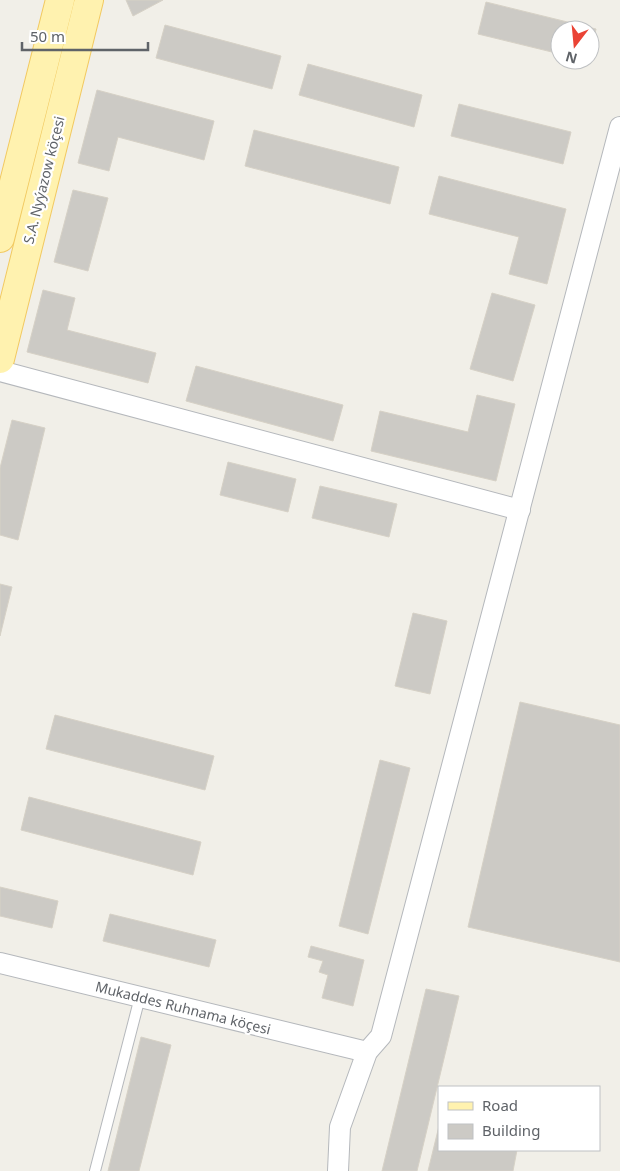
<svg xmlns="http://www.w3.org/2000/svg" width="620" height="1171" font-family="'Noto Sans',sans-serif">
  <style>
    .building { fill: #cccac5; stroke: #d6d1c6 }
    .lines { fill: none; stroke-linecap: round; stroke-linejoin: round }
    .service-casing { stroke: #b5b8bc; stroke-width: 12 }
    .minor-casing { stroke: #b5b8bc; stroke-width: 22 }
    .primary-casing { stroke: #f2c960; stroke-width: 30 }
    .service { stroke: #fff; stroke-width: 10 }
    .minor { stroke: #fff; stroke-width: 20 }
    .primary { stroke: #fff2af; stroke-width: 28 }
    .labels { text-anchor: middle; stroke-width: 4.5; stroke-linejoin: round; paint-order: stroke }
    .street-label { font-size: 14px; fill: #5f6368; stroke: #fff }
  </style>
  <rect width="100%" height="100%" fill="#f1efe8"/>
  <!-- building -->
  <g class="building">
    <path d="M126 0H163L133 16Z"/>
    <path d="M486 2 596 29 590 56V30H560V54L478 34Z"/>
    <path d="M165 25 281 56 272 89 156 58Z"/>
    <path d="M308 64 422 95 414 127 299 95Z"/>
    <path d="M97 90 214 121 204 160 118 137 109 171 78 163Z"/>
    <path d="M459 104 571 132 563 164 451 136Z"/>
    <path d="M254 130 399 167 390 204 245 166Z"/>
    <path d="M439 176 566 209 547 284 509 274 519 237 429 214Z"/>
    <path d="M73 190 108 198 88 271 54 262Z"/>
    <path d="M43 290 75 298 67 330 156 353 148 383 27 352Z"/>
    <path d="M492 293 535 305 513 381 470 369Z"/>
    <path d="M196 366 343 405 333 441 186 401Z"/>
    <path d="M477 395 515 404 496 481 371 451 380 411 468 432Z"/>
    <path d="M12 420 45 428 18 540 0 535V468Z"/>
    <path d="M228 462 296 479 288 512 220 495Z"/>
    <path d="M320 486 397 504 389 537 312 518Z"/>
    <path d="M0 584 12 587 0 636Z"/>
    <path d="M413 613 447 621 430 694 395 686Z"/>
    <path d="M520 702 620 725V962L468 927Z"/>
    <path d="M55 715 214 756 205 790 46 749Z"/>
    <path d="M380 760 410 768 368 934 339 926Z"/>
    <path d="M29 797 201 842 193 875 21 830Z"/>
    <path d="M0 887 58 901 52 928 0 916Z"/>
    <path d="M110 914 216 940 209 967 103 941Z"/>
    <path d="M311 946 364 960 353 1006 322 998 328 975 319 972 323 961 308 957Z"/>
    <path d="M426 989 459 996 417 1171H382Z"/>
    <path d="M141 1037 171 1045 139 1171H108Z"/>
    <path d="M439 1126V1150H517L513 1171H428Z"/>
  </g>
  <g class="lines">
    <defs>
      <path id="service" d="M95 1171 140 997"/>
      <g id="minor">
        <path d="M0 371 520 510"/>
        <path d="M0 963 367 1052"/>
        <path d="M338 1171 340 1127 367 1052 381 1036 620 127"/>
      </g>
      <g id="primary">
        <path d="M0 238 60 0"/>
        <path d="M0 359 89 0"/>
      </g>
    </defs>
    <!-- service casing -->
    <use href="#service" class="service-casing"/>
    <!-- minor casing -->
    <use href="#minor" class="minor-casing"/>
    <!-- primary casing -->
    <use href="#primary" class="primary-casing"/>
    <!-- service -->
    <use href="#service" class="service"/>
    <!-- minor -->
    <use href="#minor" class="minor"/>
    <!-- primary -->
    <use href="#primary" class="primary"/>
  </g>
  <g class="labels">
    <!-- street labels -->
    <g class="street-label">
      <text transform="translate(44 180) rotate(-76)" y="5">S.A. Nyýazow köçesi</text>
      <text transform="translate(183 1008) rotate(14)" y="5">Mukaddes Ruhnama köçesi</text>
    </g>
  </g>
  <!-- legend -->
  <rect x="438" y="1086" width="162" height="65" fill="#ffffff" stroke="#bfc1c3"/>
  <rect x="448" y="1102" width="25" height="8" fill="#fff2af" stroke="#bfc1c3"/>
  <text x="482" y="1111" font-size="15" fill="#5f6368">Road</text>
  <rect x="448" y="1124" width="25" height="15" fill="#cccac5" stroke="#bfc1c3"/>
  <text x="482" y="1136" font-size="15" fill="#5f6368">Building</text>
  <!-- north arrow -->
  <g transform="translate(575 45) rotate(196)"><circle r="24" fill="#ffffff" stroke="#bfc1c3"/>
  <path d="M0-4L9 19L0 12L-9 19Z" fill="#ea4335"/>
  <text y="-8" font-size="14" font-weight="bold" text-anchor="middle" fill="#5f6368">N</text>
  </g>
  <!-- scale -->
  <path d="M22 42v8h126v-8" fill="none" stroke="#5f6368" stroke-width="2.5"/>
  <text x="30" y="42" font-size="15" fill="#5f6368" stroke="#ffffff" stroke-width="4" paint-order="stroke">50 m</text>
</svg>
